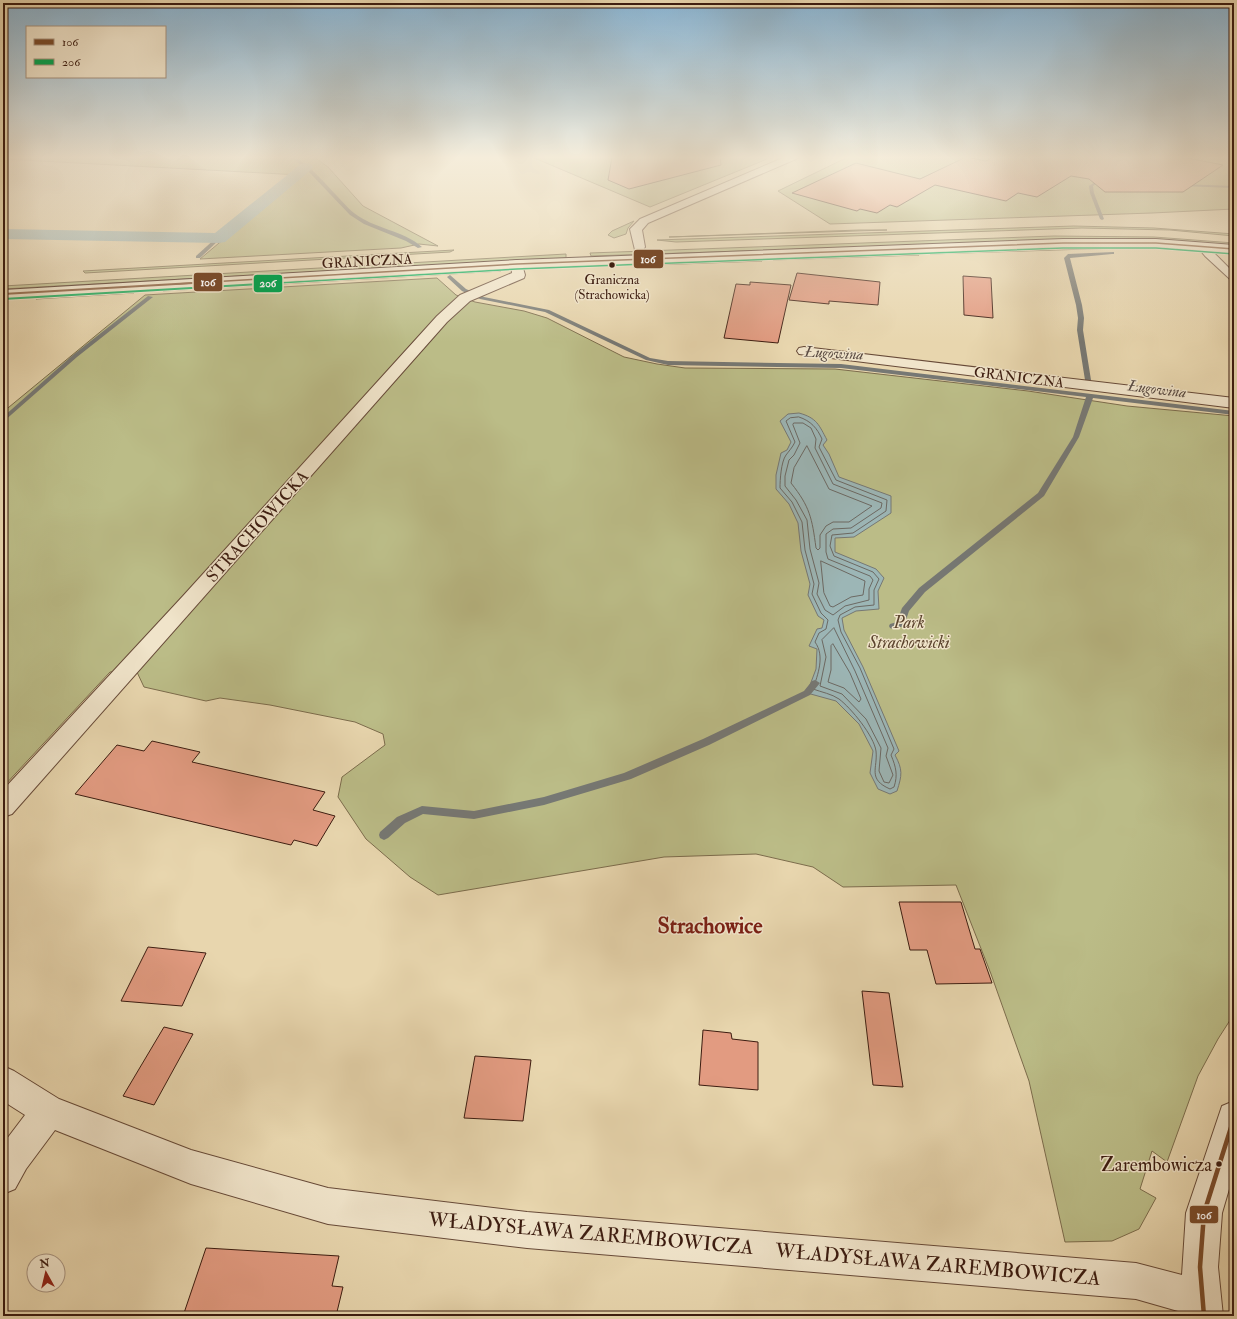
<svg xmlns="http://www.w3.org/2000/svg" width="1237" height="1319" font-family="'IM FELL Double Pica',serif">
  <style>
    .green { fill: #bbbc87; stroke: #7c6c4c }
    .water { fill: #9cb6b6; stroke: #767874 }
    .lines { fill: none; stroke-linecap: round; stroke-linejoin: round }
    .shore { stroke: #6c6963; stroke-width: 1 }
    .stream { fill: #767874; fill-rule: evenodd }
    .canal { fill: #9cb6b6; fill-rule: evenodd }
    .building { fill: #e29b81; stroke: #3c1c10 }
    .lane-casing { stroke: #674a38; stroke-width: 2 }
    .street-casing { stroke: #674a38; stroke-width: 2 }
    .secondary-casing { stroke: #3c1c10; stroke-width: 2 }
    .lane { fill: #f0e4ca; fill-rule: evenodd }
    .street { fill: #f0e4ca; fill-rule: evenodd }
    .secondary { fill: #f0e4ca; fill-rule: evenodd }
    .bus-1-far2-casing { stroke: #f0e4ca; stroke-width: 3 }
    .bus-1-far1-casing { stroke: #f0e4ca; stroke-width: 4 }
    .bus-1-casing { stroke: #f0e4ca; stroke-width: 8 }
    .bus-2-far1-casing { stroke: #f0e4ca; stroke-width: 3 }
    .bus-2-casing { stroke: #f0e4ca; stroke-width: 4 }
    .bus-1-far2 { stroke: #7a4b2a; stroke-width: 1.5 }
    .bus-1-far1 { stroke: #7a4b2a; stroke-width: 2 }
    .bus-1 { stroke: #7a4b2a; stroke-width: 4.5 }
    .bus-2-far1 { stroke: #00a651; stroke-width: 1.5 }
    .bus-2 { stroke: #00a651; stroke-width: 2 }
    .bus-dot { fill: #3c1c10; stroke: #f0e4ca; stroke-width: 1.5 }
    .labels { text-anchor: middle; stroke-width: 3; stroke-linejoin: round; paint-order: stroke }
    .far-bus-label { font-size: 13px; fill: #3c1c10; stroke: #f0e4ca }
    .far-street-label { font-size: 14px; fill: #3c1c10; stroke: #f0e4ca }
    .far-water-label { font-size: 15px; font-style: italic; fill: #594a42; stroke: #f0e4ca }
    .street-label { font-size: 17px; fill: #3c1c10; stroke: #f0e4ca }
    .park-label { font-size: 17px; font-style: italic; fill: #5c442e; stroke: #f0e4ca }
    .near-bus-label { font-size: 19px; fill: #3c1c10; stroke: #f0e4ca; text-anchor: end }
    .near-street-label { font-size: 20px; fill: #3c1c10; stroke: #f0e4ca }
    .near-neighbourhood-label { font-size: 22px; font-weight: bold; fill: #7a1f14; stroke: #f0e4ca }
    .line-badge { stroke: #f0e4ca; stroke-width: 1.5 }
    .badge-label { font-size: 11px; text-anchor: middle; font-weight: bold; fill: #fff }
  </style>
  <rect width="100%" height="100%" fill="#e8d6ae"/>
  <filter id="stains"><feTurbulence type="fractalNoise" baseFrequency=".005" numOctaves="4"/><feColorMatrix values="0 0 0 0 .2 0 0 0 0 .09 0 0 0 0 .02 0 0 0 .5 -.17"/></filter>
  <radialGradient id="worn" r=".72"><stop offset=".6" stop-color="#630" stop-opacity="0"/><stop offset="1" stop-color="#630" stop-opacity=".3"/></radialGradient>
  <!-- green -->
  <g class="green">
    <path d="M3 157H314L328 167 363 206 438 246 419 244 401 248 200 259 300 175 3 159Z"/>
    <path d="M532 157H772L650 207Z"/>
    <path d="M848 157H1234V209L1152 213 830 224 778 191Z"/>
    <path d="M634 221 628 228 626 234 614 238 608 235 612 231Z"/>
    <path d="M1074 226 1154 228 1234 234V236L1170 230 1082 228 676 242 657 240Z"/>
    <path d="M859 230H887L669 237Z"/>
    <path d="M1054 236 1154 237 1234 243V246L1155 240 1105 239 591 256 590 253Z"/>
    <path d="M1097 247 1119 248 930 254 932 252Z"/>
    <path d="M454 250 450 252 85 273 83 271Z"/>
    <path d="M914 253 919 255 773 260 775 258Z"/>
    <path d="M566 254V258L3 289V286Z"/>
    <path d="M757 258 762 261 653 265 652 262Z"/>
    <path d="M488 270 501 271 163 291 180 288Z"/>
    <path d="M437 278 456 295 475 302 524 311 547 318 624 357 657 364 685 368 835 369 1028 391 1127 406 1234 416V1014L1218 1039 1198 1076 1167 1162 1152 1151 1140 1189 1156 1198 1139 1229 1112 1241 1065 1242 1029 1081 991 974 956 885 843 887 813 867 756 854 664 857 438 895 410 877 366 839 338 797 342 777 385 745 383 734 355 722 270 705 220 698 206 701 144 687 136 670 110 672 3 787V412L145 295Z"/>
    <path d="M131 291 134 293 36 299 42 296Z"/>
  </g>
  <!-- water -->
  <path class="water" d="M799 413C817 418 819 425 827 440L823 445 829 454 839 477 891 496V513L854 537 835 538V552L876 569 884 578 878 591 879 609 856 611 842 618 844 630 863 667 899 751 895 755C903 770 902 775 897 791L890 794 878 789 870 773 873 751 859 724 836 701 807 693 816 669 817 649 809 646 817 629 822 628 824 620 818 616 808 595 810 584 801 551 798 523 789 504 776 489V475L781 453 787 450 791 442 780 421 788 414Z"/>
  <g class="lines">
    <!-- shore -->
    <g class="shore">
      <path d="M799 417C811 421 817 428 822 439L819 447 836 480 887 500 886 511 853 533 832 535 830 546 834 556 873 572 879 579 874 590V605L855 607 840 615 838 620 841 632 860 668 894 749 891 755C896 767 898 775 894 787L890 789C867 779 878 768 876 751 874 736 851 708 839 699 832 694 821 692 813 689 818 674 825 656 815 642L819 633 826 629 828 620 821 613 812 594 814 584 805 550 802 522 792 502 780 488C780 480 781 462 786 455 789 451 792 448 795 442L786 421 790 418Z"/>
      <path d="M794 423H803L811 428 816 439 815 448 833 484 882 503 881 508 851 528 833 529 826 534V552L828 559 870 576 873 580 869 589V600L845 606 833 615 825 610 817 594 819 583 810 549 807 520 796 500 785 486V476L789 460 794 455 800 443 793 425Z"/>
      <path d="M807 446 829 489 872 506 849 522H833L826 526 820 535V548L818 550 816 548C812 518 810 507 791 483L794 468Z"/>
      <path d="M821 561 865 581 863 595 851 597 833 607 830 606 824 593Z"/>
      <path d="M834 628 855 671 888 748 886 756 893 775 889 783 884 782 879 771 881 748 866 719 842 694 820 686 826 657 822 640Z"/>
      <path d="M833 644 850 673 861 699 859 702 844 688 828 682 831 670V646Z"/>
    </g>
    <!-- stream -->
    <g class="stream">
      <path d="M291 157C306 157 341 203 354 213 374 229 403 230 422 247L418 248 406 241 364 224 350 215 308 171Z"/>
      <path d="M1095 182 1109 183 1096 184 1093 186 1094 193 1104 219 1102 220 1100 219 1090 193 1089 186Z"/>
      <path d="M1179 184 1234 186V188L1181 186Z"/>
      <path d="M217 237 221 238 200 258H196V256Z"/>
      <path d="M1114 252V254H1112L1070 258 1082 305 1084 318 1083 330 1091 380 1088 382 1085 380 1077 330 1078 318 1076 305 1064 258 1068 254Z"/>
      <path d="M450 275 466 289 484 297 549 310 650 358 668 361 841 364 1234 411V415L1093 398 1079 437 1044 496 925 592 909 611 904 626 893 629 890 628 889 626 890 624 897 622 902 608 919 588 1038 493 1073 437 1086 397 841 368 668 365 646 360 545 312 480 299 462 291 448 278 447 277Z"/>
      <path d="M148 296 153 297 77 357 3 422V417L73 355Z"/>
      <path d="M815 680 820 683 810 695 709 745 631 779 544 805 474 819 423 814 405 823 388 838 384 840 380 838 379 835 380 832 397 817 422 806 474 811 544 797 624 773 703 739 804 691 812 681Z"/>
    </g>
    <!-- canal -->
    <path class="canal" d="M306 163 311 164 313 167 311 170 225 242 219 243 3 239V229L215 233 301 164Z"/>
  </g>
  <!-- building -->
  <g class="building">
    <path d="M612 157H720L721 165 629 189 608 180Z"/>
    <path d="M966 157 986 161 993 157H1182L1223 165 1183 192H1105L1089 179 1071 176 1037 197 1018 193 1006 201 935 185 897 207 890 205 877 213 860 209 857 211 792 193 856 163 920 179Z"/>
    <path d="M797 273 880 282 878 305 829 301V304L789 300Z"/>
    <path d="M963 276 991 278 993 318 964 315Z"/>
    <path d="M750 282 791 285 778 343 724 338 736 284 750 285Z"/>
    <path d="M152 741 200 752 192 762 325 792 313 810 335 816 317 846 294 840 291 845 75 794 117 745 144 751Z"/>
    <path d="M899 902H961L975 949H980L992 983 936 984 927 950H910Z"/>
    <path d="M148 947 206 953 182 1006 121 1001Z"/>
    <path d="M862 991 889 993 903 1087 873 1085Z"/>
    <path d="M164 1027 193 1034 154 1105 123 1096Z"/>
    <path d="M703 1030 731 1033 732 1039 758 1042V1090L699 1085Z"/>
    <path d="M475 1056 531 1060 523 1121 464 1118Z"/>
    <path d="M206 1248 339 1256 332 1286 343 1287 336 1316H183Z"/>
  </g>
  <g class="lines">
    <defs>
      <path id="lane" d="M1202 243C1206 244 1229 268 1234 273V281L1231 280 1205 256 1197 246Z"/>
      <g id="street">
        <path d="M785 157H798L796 159 648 223 642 230 645 247 643 250H635L630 229 640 219Z"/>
        <path d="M517 260 521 261 525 275 524 278 470 301 447 322 12 814 3 817V790L183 596 437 316 460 295 512 273 511 264 513 261Z"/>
        <path d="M804 347 1234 398V408L799 354 797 351 799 348Z"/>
        <path d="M3 1066 14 1071 59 1099 191 1150 328 1188 527 1212 1136 1263 1182 1275 1186 1213 1222 1106 1234 1101V1172L1222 1213 1218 1267 1223 1316H1185V1313L1136 1299 527 1248 328 1224 191 1184 55 1130 26 1169 15 1189 3 1194V1144L25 1115 3 1101Z"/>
      </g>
      <path id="secondary" d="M1063 239H1156L1234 245V253L1156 247H1063L517 268 3 298V290L517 260Z"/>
    </defs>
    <!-- lane casing -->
    <use href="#lane" class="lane-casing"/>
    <!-- street casing -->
    <use href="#street" class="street-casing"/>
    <!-- secondary casing -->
    <use href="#secondary" class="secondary-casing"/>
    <!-- lane -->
    <use href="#lane" class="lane"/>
    <!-- street -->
    <use href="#street" class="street"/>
    <!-- secondary -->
    <use href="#secondary" class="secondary"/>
    <defs>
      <path id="bus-1-far2" d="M176 284 517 264 1063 243H1156L1234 249"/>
      <path id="bus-1-far1" d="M3 294 193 283"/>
      <path id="bus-1" d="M1204 1316 1200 1267 1204 1213 1234 1118"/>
      <path id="bus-2-far1" d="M261 284 517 269 1063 248H1156L1234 254"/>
      <path id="bus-2" d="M3 299 278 283"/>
    </defs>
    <!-- bus-1-far2 casing -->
    <use href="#bus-1-far2" class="bus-1-far2-casing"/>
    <!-- bus-1-far1 casing -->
    <use href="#bus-1-far1" class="bus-1-far1-casing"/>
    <!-- bus-1 casing -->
    <use href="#bus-1" class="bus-1-casing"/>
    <!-- bus-2-far1 casing -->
    <use href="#bus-2-far1" class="bus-2-far1-casing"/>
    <!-- bus-2 casing -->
    <use href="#bus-2" class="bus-2-casing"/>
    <!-- bus-1-far2 -->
    <use href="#bus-1-far2" class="bus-1-far2"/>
    <!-- bus-1-far1 -->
    <use href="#bus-1-far1" class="bus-1-far1"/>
    <!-- bus-1 -->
    <use href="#bus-1" class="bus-1"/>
    <!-- bus-2-far1 -->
    <use href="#bus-2-far1" class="bus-2-far1"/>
    <!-- bus-2 -->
    <use href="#bus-2" class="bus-2"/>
  </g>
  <!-- sky -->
  <linearGradient id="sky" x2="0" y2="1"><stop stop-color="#89b5d4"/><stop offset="0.46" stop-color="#f5eddb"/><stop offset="1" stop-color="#f5eddb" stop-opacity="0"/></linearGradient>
  <rect width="1237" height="342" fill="url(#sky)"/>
  <!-- markers -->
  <g class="bus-dot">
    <circle cx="612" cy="265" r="3.5"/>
    <circle cx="1219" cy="1164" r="3.5"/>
  </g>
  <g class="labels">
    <!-- far-bus labels -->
    <g class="far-bus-label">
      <text x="612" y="284">Graniczna<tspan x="612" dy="15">(Strachowicka)</tspan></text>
    </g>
    <!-- far-street labels -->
    <g class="far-street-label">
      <text transform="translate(367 261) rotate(-3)" y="5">GRANICZNA</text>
      <text transform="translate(1019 377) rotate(7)" y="5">GRANICZNA</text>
    </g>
    <!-- far-water labels -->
    <g class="far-water-label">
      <text transform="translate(834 353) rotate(3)" y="5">Ługowina</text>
      <text transform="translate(1157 389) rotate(7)" y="5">Ługowina</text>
    </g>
    <!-- street labels -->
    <g class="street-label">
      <text transform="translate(257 526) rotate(-48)" y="6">STRACHOWICKA</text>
    </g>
    <!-- park labels -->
    <g class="park-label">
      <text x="909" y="628">Park<tspan x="909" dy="20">Strachowicki</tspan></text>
    </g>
    <!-- near-bus labels -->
    <g class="near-bus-label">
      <text x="1212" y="1171">Zarembowicza</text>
    </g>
    <!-- near-street labels -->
    <g class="near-street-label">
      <text transform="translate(591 1233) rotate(5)" y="7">WŁADYSŁAWA ZAREMBOWICZA</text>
      <text transform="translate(938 1264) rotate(5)" y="7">WŁADYSŁAWA ZAREMBOWICZA</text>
    </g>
    <!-- near-neighbourhood labels -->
    <g class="near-neighbourhood-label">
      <text x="710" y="933">Strachowice</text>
    </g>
  </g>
  <g class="line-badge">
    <rect x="633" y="249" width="31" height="20" rx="4" fill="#7a4b2a"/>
    <rect x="193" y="272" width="30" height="20" rx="4" fill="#7a4b2a"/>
    <rect x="253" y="274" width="30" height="19" rx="4" fill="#00a651"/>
    <rect x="1189" y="1205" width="30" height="19" rx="4" fill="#7a4b2a"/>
  </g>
  <g class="badge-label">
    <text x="648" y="263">106</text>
    <text x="208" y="286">106</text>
    <text x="268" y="287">206</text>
    <text x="1204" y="1219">106</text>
  </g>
  <!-- margin -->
  <rect width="1237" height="1319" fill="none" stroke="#e8d6ae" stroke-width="16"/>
  <rect x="4" y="4" width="1229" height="1311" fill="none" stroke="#3c1c10" stroke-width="2"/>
  <rect x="8" y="8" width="1221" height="1303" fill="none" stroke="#3c1c10"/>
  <!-- legend -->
  <rect x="26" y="26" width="140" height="52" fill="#f0e4ca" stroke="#a89480"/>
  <rect x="34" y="39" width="20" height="6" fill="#7a4b2a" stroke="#a89480"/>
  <text x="62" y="46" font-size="12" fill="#3c1c10">106</text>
  <rect x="34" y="59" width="20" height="6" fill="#00a651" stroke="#a89480"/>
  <text x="62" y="66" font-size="12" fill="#3c1c10">206</text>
  <!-- north arrow -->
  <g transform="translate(46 1273) rotate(352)"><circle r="19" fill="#f0e4ca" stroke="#a89480"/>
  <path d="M0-3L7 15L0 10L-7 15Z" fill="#8f2418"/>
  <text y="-6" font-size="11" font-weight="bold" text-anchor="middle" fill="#3c1c10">N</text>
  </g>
  <rect width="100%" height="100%" filter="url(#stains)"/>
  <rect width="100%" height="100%" fill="url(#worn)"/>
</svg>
